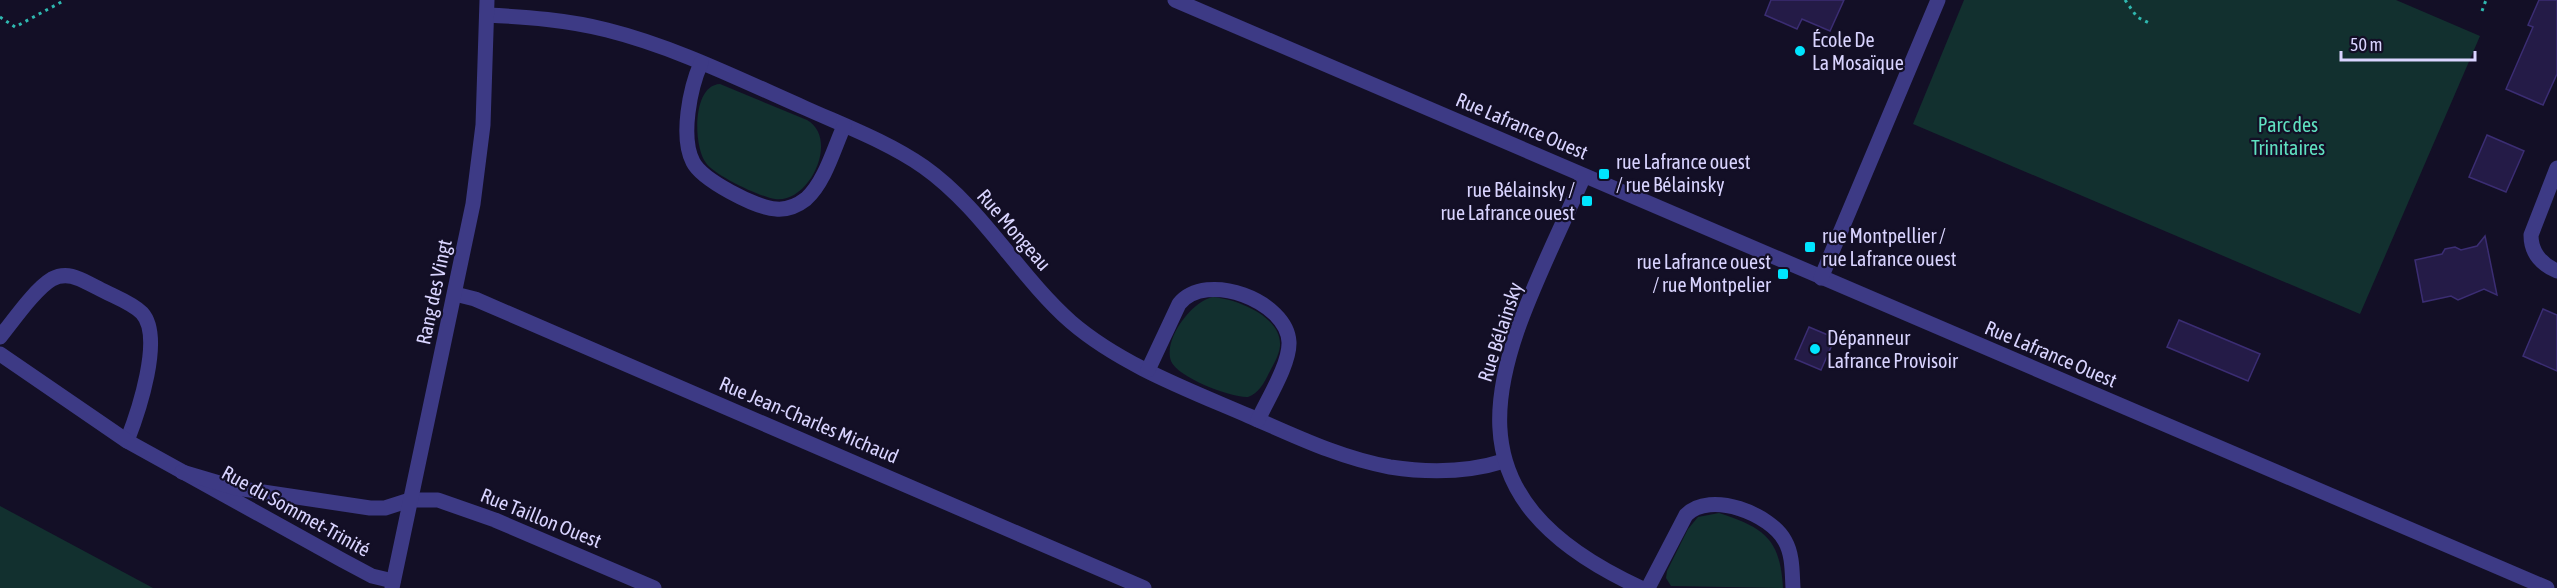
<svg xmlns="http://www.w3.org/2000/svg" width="2557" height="588" font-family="'Asap Condensed',sans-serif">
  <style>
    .green { fill: #12302f }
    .building { fill: #241b47; stroke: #3b2d73; stroke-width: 1.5 }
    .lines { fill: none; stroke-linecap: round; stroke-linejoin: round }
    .path { stroke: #2fb8b0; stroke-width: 3; stroke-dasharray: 3 4.5; stroke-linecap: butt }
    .minor { stroke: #3d3a85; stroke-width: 15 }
    .poi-dot { fill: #00e5ff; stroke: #130f26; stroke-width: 2 }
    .labels { text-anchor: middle; stroke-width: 4.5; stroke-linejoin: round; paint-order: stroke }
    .poi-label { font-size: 20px; fill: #d9d4ff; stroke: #130f26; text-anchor: start }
    .park-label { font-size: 20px; fill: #5fe0c0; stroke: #130f26 }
    .street-label { font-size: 20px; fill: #d9d4ff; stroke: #130f26 }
  </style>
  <rect width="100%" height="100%" fill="#130f26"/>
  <!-- green -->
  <g class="green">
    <path d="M1964 0H2396L2480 36 2360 314 1913 124Z"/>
    <path d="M720 84 807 120C840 139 809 204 775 199 760 197 714 175 706 163 693 146 692 85 720 84Z"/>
    <path d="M1213 297C1236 299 1282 316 1280 346 1279 356 1273 365 1269 373 1264 383 1259 393 1248 397 1231 398 1177 377 1171 361 1163 339 1192 301 1213 297Z"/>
    <path d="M0 506 153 588H0Z"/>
    <path d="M1719 513C1765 528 1780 539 1783 588L1671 586 1666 578 1667 571 1688 529 1698 517Z"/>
  </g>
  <!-- building -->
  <g class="building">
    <path d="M1771 0H1844L1830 31 1802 19 1797 29 1765 15Z"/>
    <path d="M2539 0H2557V74L2543 105 2506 89 2533 27 2528 25Z"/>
    <path d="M2487 135 2524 151 2506 192 2469 177Z"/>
    <path d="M2485 236 2497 295 2484 289 2458 300 2451 296 2423 302 2415 260 2442 254 2445 249 2455 247 2461 250 2477 246Z"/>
    <path d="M2543 309 2557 315V371L2523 356Z"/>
    <path d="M2179 320 2260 354 2248 381 2167 347Z"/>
    <path d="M1809 327 1835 338 1821 370 1795 359Z"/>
  </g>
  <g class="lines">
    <!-- path -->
    <g class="path">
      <path d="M2125 0 2137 17 2151 24"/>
      <path d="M2482 11 2486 0"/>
      <path d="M0 17 15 27 65 0"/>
    </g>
    <!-- minor -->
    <g class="minor">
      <path d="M1175 0 2547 588"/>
      <path d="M487 15C527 17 568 20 607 30 675 47 741 80 805 108 845 126 888 142 924 167 982 208 1018 275 1071 322 1121 365 1189 390 1249 416 1295 436 1340 458 1390 467 1429 473 1466 473 1504 461"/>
      <path d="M701 63C690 88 680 137 693 162 702 180 756 208 776 209 787 210 797 206 806 199 825 182 834 148 844 126"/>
      <path d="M2557 168 2531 235C2531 253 2541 264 2557 271"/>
      <path d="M1584 176C1508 348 1417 485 1641 588"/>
      <path d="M1821 278 1938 0"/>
      <path d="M455 294 475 299 1144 588"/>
      <path d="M0 337C13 321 35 289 52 279 69 270 83 281 98 288 112 296 131 302 142 313 164 337 138 413 127 441"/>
      <path d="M0 354 127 441 342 560 372 576 393 581"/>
      <path d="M1148 370 1179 304C1206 270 1287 301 1289 342 1290 364 1267 400 1258 420"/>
      <path d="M182 472 236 488 370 508H385L410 500H438L495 520 654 588"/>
      <path d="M392 588 473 204 483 125 487 0"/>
      <path d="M1648 588 1686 515C1710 490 1771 514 1785 541 1793 555 1792 573 1793 588"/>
    </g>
  </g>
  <!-- markers -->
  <g class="poi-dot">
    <circle cx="1800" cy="51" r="6"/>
    <rect x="1598" y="168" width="12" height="12" rx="3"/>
    <rect x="1581" y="195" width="12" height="12" rx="3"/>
    <rect x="1804" y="241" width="12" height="12" rx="3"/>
    <rect x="1777" y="268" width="12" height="12" rx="3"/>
    <circle cx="1815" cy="349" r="6"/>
  </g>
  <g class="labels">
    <!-- poi labels -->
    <g class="poi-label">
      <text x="1812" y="47">École De<tspan x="1812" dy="23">La Mosaïque</tspan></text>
      <text x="1616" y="169">rue Lafrance ouest<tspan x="1616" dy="23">/ rue Bélainsky</tspan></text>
      <text x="1575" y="197" text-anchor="end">rue Bélainsky /<tspan x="1575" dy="23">rue Lafrance ouest</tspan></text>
      <text x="1822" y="243">rue Montpellier /<tspan x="1822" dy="23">rue Lafrance ouest</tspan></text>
      <text x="1771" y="269" text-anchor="end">rue Lafrance ouest<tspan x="1771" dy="23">/ rue Montpelier</tspan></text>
      <text x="1827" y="345">Dépanneur<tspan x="1827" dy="23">Lafrance Provisoir</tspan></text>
    </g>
    <!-- park labels -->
    <g class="park-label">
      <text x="2288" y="132">Parc des<tspan x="2288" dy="23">Trinitaires</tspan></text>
    </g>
    <!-- street labels -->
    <g class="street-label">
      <text transform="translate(1522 126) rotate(23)" y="7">Rue Lafrance Ouest</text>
      <text transform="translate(1014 230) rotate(49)" y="7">Rue Mongeau</text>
      <text transform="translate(434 292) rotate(-78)" y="7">Rang des Vingt</text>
      <text transform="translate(1500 332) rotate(-72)" y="7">Rue Bélainsky</text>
      <text transform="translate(2051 354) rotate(23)" y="7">Rue Lafrance Ouest</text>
      <text transform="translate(809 420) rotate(23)" y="7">Rue Jean-Charles Michaud</text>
      <text transform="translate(296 511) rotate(29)" y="7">Rue du Sommet-Trinité</text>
      <text transform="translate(541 518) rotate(22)" y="7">Rue Taillon Ouest</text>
    </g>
  </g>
  <!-- scale -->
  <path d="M2341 51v9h134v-9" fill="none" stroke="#d9d4ff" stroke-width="3"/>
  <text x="2350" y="51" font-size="18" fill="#d9d4ff" stroke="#130f26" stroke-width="4.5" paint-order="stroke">50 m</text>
</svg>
